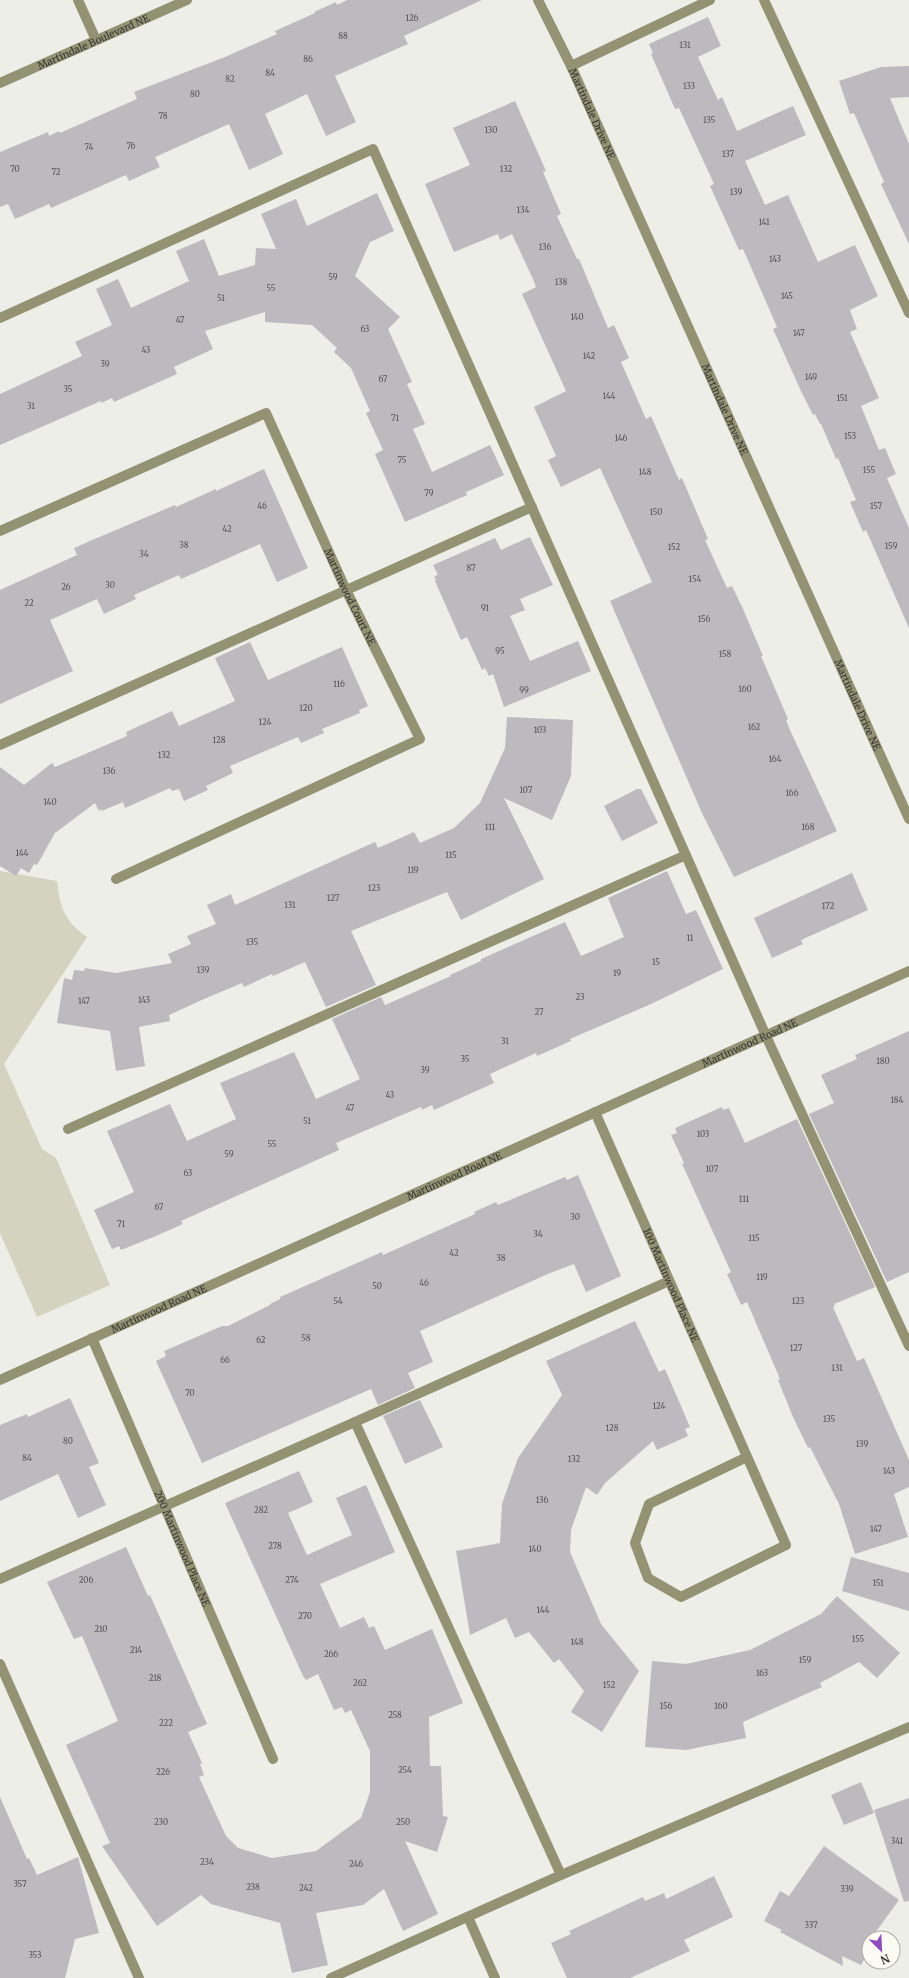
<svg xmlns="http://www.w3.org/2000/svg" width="909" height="1978" font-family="Merriweather,serif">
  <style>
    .green { fill: #d3d3c0 }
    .building { fill: #bcb9bf }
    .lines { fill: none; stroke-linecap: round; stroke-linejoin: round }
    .minor { stroke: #939373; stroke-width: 10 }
    .labels { text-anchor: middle; stroke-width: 3; stroke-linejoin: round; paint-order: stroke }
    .number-label { font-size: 8px; fill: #575656 }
    .street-label { font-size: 10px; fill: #353533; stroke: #fbfbf4 }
  </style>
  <rect width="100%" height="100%" fill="#edeee7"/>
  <!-- green -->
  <path class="green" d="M0 871 57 881C60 907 64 921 87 937L4 1064 42 1149 56 1158 110 1285 37 1317 0 1233Z"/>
  <!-- building -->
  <g class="building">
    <path d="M347 0H482L404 36 408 44 335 76 356 122 326 136 307 94 265 114 283 154 249 170 229 124 155 157 160 167 129 181 126 175 51 208 49 204 15 219 8 204 0 207V152L48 132 49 136 59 131 60 133 137 99 134 92 225 57 277 34 275 31 315 13 314 12 336 2 337 5Z"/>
    <path d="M708 17 721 46 698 57 718 100 722 97 737 131 793 106 806 135 745 161 765 205 788 195 818 262 855 245 878 296 850 310 857 329 850 332 879 398 861 406 879 450 885 448 896 474 887 478 909 528V628L866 530 863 532 850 502 856 500 838 458 836 459 821 424H820L815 414 813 415 800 389 773 329 777 327 743 249 739 250 710 186 714 184 679 108 675 109 651 54 653 53 649 44Z"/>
    <path d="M909 66V97L890 98 909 144V244L881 184 884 182 854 113 850 114 839 81 881 67Z"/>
    <path d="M515 101 546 171 543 172 561 214 557 216 577 259H579L608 328 614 325 629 358 621 362 646 419 651 416 679 480 682 478 708 539 705 540 727 588 732 586 743 609 763 656H761L788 719 786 720 790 730 837 831 734 877 702 813 610 601 652 582 600 468 561 487 548 460 556 456 534 407 566 391 522 294 536 287 533 279 512 234 500 240 498 234 454 252 425 184 470 165 453 128Z"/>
    <path d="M377 193 394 231 370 242 355 276 400 317 388 329 412 382 407 384 425 424 413 429 432 472 490 445 504 475 466 492 467 495 405 522 375 454 383 450 366 413 370 411 351 368 334 352 337 348 312 325 265 322V312L205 331 213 349 174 367 177 374 114 402 112 398 101 403V401L0 445V394L82 356 75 342 112 325 96 289 118 279 131 308 189 281 176 251 204 239 219 276 255 265 256 248 276 249 261 214 296 199 307 226Z"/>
    <path d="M264 469 308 568 277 582 260 544 181 579 179 575 134 595 136 599 104 614 97 599 50 620 73 671 0 704V590L77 555 74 548 97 538 175 505 176 507 216 489V491Z"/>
    <path d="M530 537 553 585 520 599 525 610 510 616 530 661 578 641 591 671 504 707 493 674 489 676 485 668 482 670 467 637 461 640 435 581 436 580 434 576 438 575 433 565 495 538 501 550Z"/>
    <path d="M250 642 268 680 342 647 368 706 359 710 360 713 322 729 324 733 301 743 298 737 230 766 233 773 206 786 208 790 184 801 179 789 172 791 170 788 125 808 123 802 102 811 101 809 99 811 95 803 55 833 37 865 34 864 29 873 21 868 16 876 0 866V767L24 785 52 763 55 767 127 736 126 732 172 711 179 726 235 701 215 658Z"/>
    <path d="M507 717 573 720 571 776 552 820 504 798 544 879 461 920 447 892 351 931 376 985 326 1007 305 962 273 976 272 974 244 987 242 983 204 999 169 1015 170 1021 139 1027 145 1066 116 1071 110 1031 57 1023 64 978 72 980 74 970 84 971 85 968 116 973 172 963 168 954 191 944 187 936 216 924 207 905 231 894 235 905 375 842 378 848 414 832 420 843 454 828 480 803 505 748Z"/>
    <path d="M637 789H641L658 823 622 841 604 806Z"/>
    <path d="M667 871 686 914 696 910 723 969 651 1004 570 1039 571 1041 537 1056 536 1053 490 1074 494 1083 434 1110 432 1105 422 1110 421 1107 336 1143 339 1150 181 1221 183 1224 156 1236 121 1250 119 1246 112 1249 94 1210 134 1192 107 1131 170 1104 187 1141 236 1119 220 1083 294 1052 316 1099 360 1079 332 1019 381 997 385 1005 451 976 450 975 481 961V959L565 922 581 956 624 937 608 898Z"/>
    <path d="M852 873 868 910 801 940 803 944 772 958 754 918Z"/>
    <path d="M909 1031V1272L887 1282 809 1114 834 1103 821 1075 857 1059 855 1055Z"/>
    <path d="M722 1107 723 1110 729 1108 745 1143 797 1119 875 1287 834 1304 835 1306 833 1307 857 1361 864 1358 909 1460V1487L894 1494 908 1537 855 1554 839 1504 810 1447 808 1448 793 1417 778 1380 780 1379 747 1302 741 1305 727 1274 731 1272 684 1168 682 1164 684 1163 671 1135 677 1133 675 1128Z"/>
    <path d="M578 1175 621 1276 586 1292 574 1264 550 1273 420 1331 433 1362 408 1373 415 1388 378 1405 371 1389 202 1463 156 1361 166 1356 164 1351 222 1326H228L270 1305V1304L280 1299V1297L382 1252 383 1255 475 1214 474 1212 496 1202 498 1205 565 1177 567 1180Z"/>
    <path d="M635 1321 659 1372 665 1369 690 1427 685 1429 688 1436 657 1450 653 1441 605 1483 597 1495 586 1487 571 1530 570 1552 601 1624 639 1671 602 1732 571 1712 584 1691 559 1659 554 1663 529 1632 515 1638 506 1618 470 1635 456 1551 500 1543 502 1504 518 1458 562 1395 546 1361Z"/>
    <path d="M70 1398 99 1463 89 1467 106 1505 78 1518 58 1474 0 1501V1425L27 1414 28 1417Z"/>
    <path d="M420 1400 443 1447 405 1464 383 1416Z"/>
    <path d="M299 1471 313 1502 288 1513 307 1555 352 1535 336 1498 366 1485 395 1552 320 1584 340 1628 364 1617 369 1628 374 1626 385 1650 432 1629 463 1703 429 1717 430 1766H441L443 1816 448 1817 437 1852 405 1841 438 1914 403 1931 384 1889 363 1905 316 1913 328 1965 292 1973 280 1923 211 1904 201 1895 157 1926 102 1846 110 1843 66 1745 118 1721 82 1636 74 1639 47 1582 126 1547 148 1596 150 1595 207 1724 188 1732 202 1763 200 1764 204 1775 199 1777 226 1836 238 1848 272 1858 316 1851 361 1818 370 1792V1751L351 1710 345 1713 342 1707 334 1710 318 1674 306 1680 303 1676 225 1503Z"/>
    <path d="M851 1557 909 1573V1611L842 1591Z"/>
    <path d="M837 1596 900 1653 877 1678 859 1662 820 1683 822 1687 743 1722 746 1738 686 1750 645 1747 652 1661 686 1664 750 1650 821 1614Z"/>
    <path d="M861 1782 874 1813 844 1825 831 1795Z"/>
    <path d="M0 1797 27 1859 29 1858 37 1875 78 1857 99 1933 75 1939 65 1978H0Z"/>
    <path d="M909 1798V1901L904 1902 874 1810Z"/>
    <path d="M824 1846 899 1900 872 1937 874 1938H869V1950L861 1965 842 1956 843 1966 780 1932 782 1930 764 1921 780 1891 789 1896Z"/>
    <path d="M714 1876 733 1917 684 1940 690 1951 630 1978H567L551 1943 571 1934 569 1931 643 1897 645 1901 664 1893 666 1899Z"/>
  </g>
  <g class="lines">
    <!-- minor -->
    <g class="minor">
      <path d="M78 0 96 40"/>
      <path id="s1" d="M538 0 571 66 909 819"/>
      <path d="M764 0 909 313"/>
      <path d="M571 66 710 0"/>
      <path id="s2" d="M0 83 187 0"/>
      <path d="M0 318 373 149 766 1036 909 1346"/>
      <path id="s3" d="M0 531 266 413 346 590 420 739 116 879"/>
      <path d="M0 745 532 507"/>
      <path id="s4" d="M595 1112 786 1545 681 1597 648 1578 635 1543 649 1504 747 1457"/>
      <path d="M68 1129 686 855"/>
      <path id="s5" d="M92 1338 273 1759"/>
      <path id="s6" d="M0 1380 909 971"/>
      <path d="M355 1422 561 1875"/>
      <path d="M0 1579 355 1422 669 1281"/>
      <path d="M0 1664 139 1978"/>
      <path d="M468 1917 495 1978"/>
      <path d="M331 1978 561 1875 909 1727"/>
    </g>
  </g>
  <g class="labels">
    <!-- number labels -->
    <g class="number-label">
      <text x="412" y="21">126</text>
      <text x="343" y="39">88</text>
      <text x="685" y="48">131</text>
      <text x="308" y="62">86</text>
      <text x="270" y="76">84</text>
      <text x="230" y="82">82</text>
      <text x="689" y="89">133</text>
      <text x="195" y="97">80</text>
      <text x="163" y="119">78</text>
      <text x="709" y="123">135</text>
      <text x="491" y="133">130</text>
      <text x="131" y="149">76</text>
      <text x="89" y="150">74</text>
      <text x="728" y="157">137</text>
      <text x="15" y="172">70</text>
      <text x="506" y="172">132</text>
      <text x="56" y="175">72</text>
      <text x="736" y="195">139</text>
      <text x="523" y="213">134</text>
      <text x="764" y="225">141</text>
      <text x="545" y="250">136</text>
      <text x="775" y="262">143</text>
      <text x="333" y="280">59</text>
      <text x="561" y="285">138</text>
      <text x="271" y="291">55</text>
      <text x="787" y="299">145</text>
      <text x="221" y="301">51</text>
      <text x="577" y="320">140</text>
      <text x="180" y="323">47</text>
      <text x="365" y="332">63</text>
      <text x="799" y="336">147</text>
      <text x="146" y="353">43</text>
      <text x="589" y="359">142</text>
      <text x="105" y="367">39</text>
      <text x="811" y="380">149</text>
      <text x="383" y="382">67</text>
      <text x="68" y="392">35</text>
      <text x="609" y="399">144</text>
      <text x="842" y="401">151</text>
      <text x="31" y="409">31</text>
      <text x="395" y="421">71</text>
      <text x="850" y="439">153</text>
      <text x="621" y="441">146</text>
      <text x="402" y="463">75</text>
      <text x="869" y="473">155</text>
      <text x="645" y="475">148</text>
      <text x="429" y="496">79</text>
      <text x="262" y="509">46</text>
      <text x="876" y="509">157</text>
      <text x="656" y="515">150</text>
      <text x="227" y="532">42</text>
      <text x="184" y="548">38</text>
      <text x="891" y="549">159</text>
      <text x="674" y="550">152</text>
      <text x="144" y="557">34</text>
      <text x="471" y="571">87</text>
      <text x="695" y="582">154</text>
      <text x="110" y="588">30</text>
      <text x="66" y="590">26</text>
      <text x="29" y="606">22</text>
      <text x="485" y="611">91</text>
      <text x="704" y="622">156</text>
      <text x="500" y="654">95</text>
      <text x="725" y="657">158</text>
      <text x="339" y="687">116</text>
      <text x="745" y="692">160</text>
      <text x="524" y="693">99</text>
      <text x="306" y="711">120</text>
      <text x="265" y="725">124</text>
      <text x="754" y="730">162</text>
      <text x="540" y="733">103</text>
      <text x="219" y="743">128</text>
      <text x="164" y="758">132</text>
      <text x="775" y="762">164</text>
      <text x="109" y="774">136</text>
      <text x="526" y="793">107</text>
      <text x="792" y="796">166</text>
      <text x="50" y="805">140</text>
      <text x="490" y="830">111</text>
      <text x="808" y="830">168</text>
      <text x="22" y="856">144</text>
      <text x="451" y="858">115</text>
      <text x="413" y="873">119</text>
      <text x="374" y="891">123</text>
      <text x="333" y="901">127</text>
      <text x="290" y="908">131</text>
      <text x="828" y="909">172</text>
      <text x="690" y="941">11</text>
      <text x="252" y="945">135</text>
      <text x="656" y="965">15</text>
      <text x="203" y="973">139</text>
      <text x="617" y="976">19</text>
      <text x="580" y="1000">23</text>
      <text x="144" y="1003">143</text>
      <text x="84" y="1004">147</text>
      <text x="539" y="1015">27</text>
      <text x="505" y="1044">31</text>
      <text x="465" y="1062">35</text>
      <text x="883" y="1064">180</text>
      <text x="425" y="1073">39</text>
      <text x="390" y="1098">43</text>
      <text x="897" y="1103">184</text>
      <text x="350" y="1111">47</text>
      <text x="307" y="1124">51</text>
      <text x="703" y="1137">103</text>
      <text x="272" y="1147">55</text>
      <text x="229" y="1157">59</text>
      <text x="712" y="1172">107</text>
      <text x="188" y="1176">63</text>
      <text x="744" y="1202">111</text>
      <text x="159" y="1210">67</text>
      <text x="575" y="1220">30</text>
      <text x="121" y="1227">71</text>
      <text x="538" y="1237">34</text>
      <text x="754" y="1241">115</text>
      <text x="454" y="1256">42</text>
      <text x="501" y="1261">38</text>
      <text x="762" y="1280">119</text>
      <text x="424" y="1286">46</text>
      <text x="377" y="1289">50</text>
      <text x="338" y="1304">54</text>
      <text x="798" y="1304">123</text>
      <text x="306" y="1341">58</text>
      <text x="261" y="1343">62</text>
      <text x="796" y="1351">127</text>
      <text x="225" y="1363">66</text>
      <text x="837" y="1371">131</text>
      <text x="190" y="1396">70</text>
      <text x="659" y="1409">124</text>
      <text x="829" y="1422">135</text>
      <text x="612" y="1431">128</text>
      <text x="68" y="1444">80</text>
      <text x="862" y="1447">139</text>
      <text x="27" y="1461">84</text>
      <text x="574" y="1462">132</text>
      <text x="889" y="1474">143</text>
      <text x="542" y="1503">136</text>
      <text x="261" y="1513">282</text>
      <text x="876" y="1532">147</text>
      <text x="275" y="1549">278</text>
      <text x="535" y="1552">140</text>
      <text x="86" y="1583">206</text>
      <text x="292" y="1583">274</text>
      <text x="878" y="1586">151</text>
      <text x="543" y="1613">144</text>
      <text x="305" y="1619">270</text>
      <text x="101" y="1632">210</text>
      <text x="858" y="1642">155</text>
      <text x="577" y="1645">148</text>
      <text x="136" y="1653">214</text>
      <text x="331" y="1657">266</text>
      <text x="805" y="1663">159</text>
      <text x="762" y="1676">163</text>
      <text x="155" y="1681">218</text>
      <text x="360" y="1686">262</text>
      <text x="609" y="1688">152</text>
      <text x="666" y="1709">156</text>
      <text x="721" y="1709">160</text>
      <text x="395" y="1718">258</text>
      <text x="166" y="1726">222</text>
      <text x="405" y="1773">254</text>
      <text x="163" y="1775">226</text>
      <text x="161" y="1825">230</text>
      <text x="403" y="1825">250</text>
      <text x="897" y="1844">341</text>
      <text x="207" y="1865">234</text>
      <text x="356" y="1867">246</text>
      <text x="20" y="1887">357</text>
      <text x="253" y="1890">238</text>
      <text x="306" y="1891">242</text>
      <text x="847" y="1892">339</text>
      <text x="811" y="1928">337</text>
      <text x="35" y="1958">353</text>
    </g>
    <!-- street labels -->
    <g class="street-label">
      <text dy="4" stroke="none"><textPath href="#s2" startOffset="102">Martindale Boulevard NE</textPath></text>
      <text dy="4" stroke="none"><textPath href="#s1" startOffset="126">Martindale Drive NE</textPath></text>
      <text dy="4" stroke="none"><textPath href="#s1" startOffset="450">Martindale Drive NE</textPath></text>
      <text dy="4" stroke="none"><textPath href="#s3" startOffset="493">Martinwood Court NE</textPath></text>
      <text dy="4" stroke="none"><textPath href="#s1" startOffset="774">Martindale Drive NE</textPath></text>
      <text dy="4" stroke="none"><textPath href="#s6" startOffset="822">Martinwood Road NE</textPath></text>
      <text dy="4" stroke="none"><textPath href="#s6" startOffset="498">Martinwood Road NE</textPath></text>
      <text dy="4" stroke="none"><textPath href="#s4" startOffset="189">100 Martinwood Place NE</textPath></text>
      <text dy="4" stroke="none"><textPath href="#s6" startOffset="174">Martinwood Road NE</textPath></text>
      <text dy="4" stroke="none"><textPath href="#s5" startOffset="229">200 Martinwood Place NE</textPath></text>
    </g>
  </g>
  <!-- north arrow -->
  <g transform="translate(881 1950) rotate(156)"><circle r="19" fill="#fbfbf4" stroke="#acaca7"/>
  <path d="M0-3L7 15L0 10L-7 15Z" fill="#8e4abe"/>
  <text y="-6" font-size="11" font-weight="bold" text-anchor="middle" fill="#353533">N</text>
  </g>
</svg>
